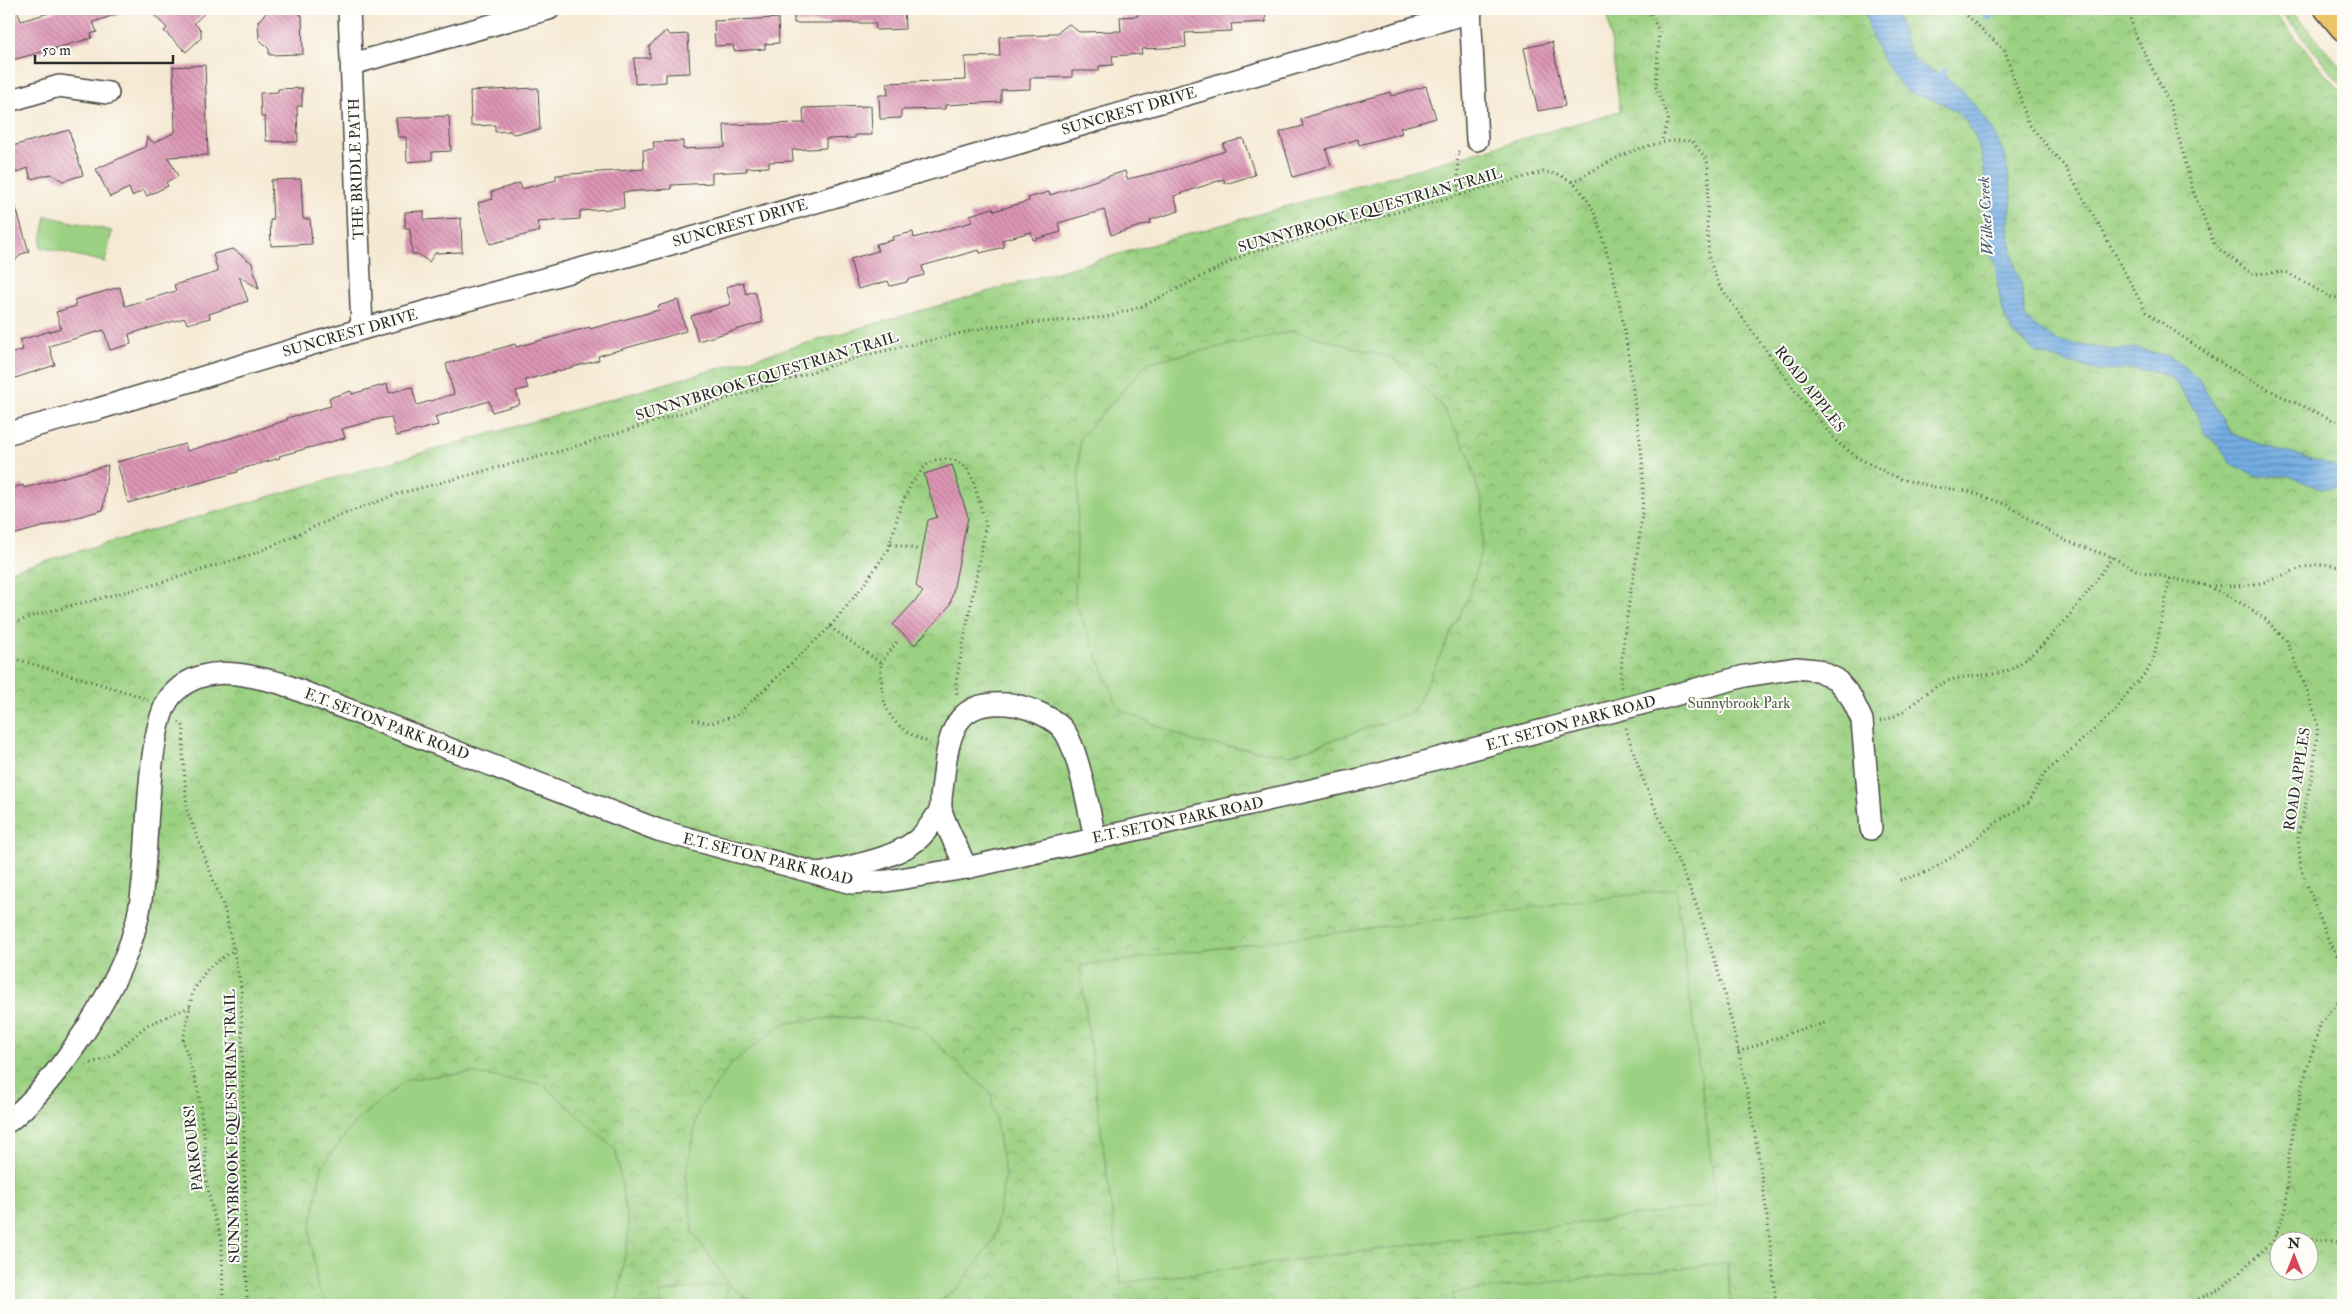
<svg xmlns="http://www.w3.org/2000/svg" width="2352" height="1314" font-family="'IM FELL Double Pica',serif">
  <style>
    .grass { fill: url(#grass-dots); stroke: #637e56 }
    .park { fill: url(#park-crowns); stroke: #637e56; fill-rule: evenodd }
    .pitch { fill: #9bd182; stroke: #637e56 }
    .water { fill: url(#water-rules); stroke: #4f6c87 }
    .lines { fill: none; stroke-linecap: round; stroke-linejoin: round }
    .stream { stroke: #73ade3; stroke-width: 5.5 }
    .building { fill: url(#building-back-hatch) }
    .minor-casing { stroke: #494844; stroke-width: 24 }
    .major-casing { stroke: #494844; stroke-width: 29 }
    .path { stroke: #494844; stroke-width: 3; stroke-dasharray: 1 4; stroke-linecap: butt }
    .minor { stroke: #fff; stroke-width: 21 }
    .major { stroke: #eec469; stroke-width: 26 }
    .labels { text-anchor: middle; stroke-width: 4; stroke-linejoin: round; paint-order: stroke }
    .street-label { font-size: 15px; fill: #2b2b2b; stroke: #fdfcf7 }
    .park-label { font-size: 15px; fill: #4d5d45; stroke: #fdfcf7 }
    .water-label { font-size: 16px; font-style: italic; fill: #44586b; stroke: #fdfcf7 }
  </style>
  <defs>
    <pattern id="grass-dots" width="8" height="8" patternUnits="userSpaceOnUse" patternTransform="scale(1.25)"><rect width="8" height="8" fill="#9bd182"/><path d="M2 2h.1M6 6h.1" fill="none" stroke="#7faa6b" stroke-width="1.8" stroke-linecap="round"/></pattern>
    <pattern id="park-crowns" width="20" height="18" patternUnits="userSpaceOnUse" patternTransform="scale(1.25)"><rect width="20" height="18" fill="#9bd182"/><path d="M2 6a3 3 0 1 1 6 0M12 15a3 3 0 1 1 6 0" fill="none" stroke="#7faa6b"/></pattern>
    <pattern id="water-rules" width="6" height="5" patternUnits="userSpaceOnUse" patternTransform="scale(1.25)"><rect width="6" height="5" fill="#73ade3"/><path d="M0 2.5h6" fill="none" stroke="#5f8db8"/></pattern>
    <pattern id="building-back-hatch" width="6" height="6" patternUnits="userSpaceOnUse" patternTransform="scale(1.25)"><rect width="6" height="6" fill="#dd96b5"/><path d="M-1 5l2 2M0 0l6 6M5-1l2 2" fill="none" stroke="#b37b93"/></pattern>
  </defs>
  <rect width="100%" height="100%" fill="#fdfcf7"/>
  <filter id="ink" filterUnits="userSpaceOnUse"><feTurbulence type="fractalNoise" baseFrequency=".02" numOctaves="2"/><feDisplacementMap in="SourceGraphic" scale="10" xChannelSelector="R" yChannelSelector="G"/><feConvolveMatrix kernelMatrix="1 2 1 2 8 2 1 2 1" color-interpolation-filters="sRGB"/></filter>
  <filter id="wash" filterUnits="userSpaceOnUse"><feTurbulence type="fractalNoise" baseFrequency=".0096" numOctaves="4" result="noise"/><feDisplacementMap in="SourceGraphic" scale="20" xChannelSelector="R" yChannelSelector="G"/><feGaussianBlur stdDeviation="1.12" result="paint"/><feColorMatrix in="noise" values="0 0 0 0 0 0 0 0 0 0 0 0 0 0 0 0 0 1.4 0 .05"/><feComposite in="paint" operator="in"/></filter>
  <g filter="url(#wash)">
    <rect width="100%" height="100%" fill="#f5e9d3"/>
    <!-- grass -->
    <path class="grass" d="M2278 9H2290L2343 69V86Z"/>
    <!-- park -->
    <path class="park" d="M1607 9H2271L2343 94V1305H9V571L1620 111ZM2280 1242H2310V1272H2280Z"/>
    <!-- pitch -->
    <g class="pitch">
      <path d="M46 216 112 231 105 262 40 247Z"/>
      <path d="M1295 331 1395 359 1441 405 1468 453 1483 507 1481 551 1470 594 1413 712 1290 755 1195 742 1119 709 1075 602 1080 438 1149 362Z"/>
      <path d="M1676 889 1717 1205 1121 1283 1080 966Z"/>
      <path d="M845 1017 919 1027 991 1094 1005 1175 994 1240 958 1288 934 1305H758L732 1288 693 1233 686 1175 698 1110 732 1063 784 1023Z"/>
      <path d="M469 1073 543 1084 616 1150 629 1232 618 1296 611 1305H329L318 1289 310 1232 322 1166 357 1120 408 1079Z"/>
      <path d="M1727 1263 1731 1305H1454L1453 1293Z"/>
      <path d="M726 1283 729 1305H661L659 1293Z"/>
    </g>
    <!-- water -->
    <path class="water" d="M1866 9H1895L1906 44 1913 57 1920 65 1942 75 1962 90 1987 121 2005 154 2012 198 2008 230 2016 271 2021 283 2025 316 2035 327 2059 342 2116 350 2137 348 2167 356 2179 362 2198 378 2232 434 2265 446 2343 468V486L2320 489 2290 476H2254L2231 463 2218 445 2205 434 2199 417 2179 387 2170 377 2151 371 2134 369 2100 371 2064 362 2036 352 2013 333 2005 317 2000 299 1995 263 1987 249C1990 235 1988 225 1987 211 1985 174 1985 128 1948 106 1936 99 1914 97 1905 90 1887 73 1866 33 1866 9Z"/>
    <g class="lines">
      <!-- stream -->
      <g class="stream">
        <path d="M1977 9 1990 18"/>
        <path d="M1938 81 1945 70"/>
      </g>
    </g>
    <g id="blocks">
      <!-- building -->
      <g class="building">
        <path d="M9 9H17L21 21 63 9H124V12L93 22 97 32 91 34 92 38 9 61Z"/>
        <path d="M148 9H209L194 23 201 30V38L186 52 164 31 167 28Z"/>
        <path d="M270 9H300V15H302L303 54 269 55V49L259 39 258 21Z"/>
        <path d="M794 9H904L905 29 876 30 875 23H794Z"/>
        <path d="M1166 9H1265L1266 22 1231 24 1232 31 1185 33 1186 47 1141 49 1142 54 1112 56 1113 65 1099 66V71H1072V77L1030 78V89L1001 90V102L945 105V109L901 110V118L880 119 879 95H888L887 83 966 80 965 57 1000 56 999 37 1048 35V33H1057L1069 24 1079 32 1121 31 1120 17 1138 16V10Z"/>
        <path d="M778 18 779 43 765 44V49L734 51 733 45 715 46 714 21Z"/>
        <path d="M666 31 670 35 688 34 690 73 666 74V82L635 84 634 58H650L649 46Z"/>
        <path d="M1552 42 1565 106 1538 111 1524 48Z"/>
        <path d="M205 65 208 155 168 157 178 176 166 182 168 186 147 196 144 190 132 196 129 188 110 197 96 169 145 147 147 137 154 143 175 132 173 67Z"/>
        <path d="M1426 86 1436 118 1400 128 1402 133 1359 145 1358 139 1326 149 1331 165 1293 177 1280 132 1303 126 1301 119 1348 104 1390 92 1391 96Z"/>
        <path d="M302 88V106H297L298 142 266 141 265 117H261L260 93 278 92V89Z"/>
        <path d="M538 88 540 130 513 134 510 131 495 132V125L471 126 470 91Z"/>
        <path d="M871 106 872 135H855V138L826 139V148L792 150 793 161 769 162V167L746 168 747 171 712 173V183L671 185V189L623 192 624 208 580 211V219L537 222 540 231 490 244 478 203 493 199 491 192 520 183 522 189 556 180V175L644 169 643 150 654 149 653 142 683 141V149L725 147 724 125 804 123 803 108Z"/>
        <path d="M449 116 451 151 432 152V160L407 162 406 137H398L396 118Z"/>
        <path d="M69 130 83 175 63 181 51 174 31 179 28 168 16 173 14 167 9 168V147Z"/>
        <path d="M1243 138 1255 175 1225 184 1224 179 1174 196 1179 211 1150 220 1151 223 1111 235 1104 210 1058 223 1061 232 1033 240 1031 232 1002 240 1004 247 980 253 979 250 922 266 924 275 907 280V282L890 286 888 281 858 289 850 259 878 251 876 244 893 240 892 237 913 232 914 238 972 222 970 215 993 208 994 211 1029 201 1028 198 1049 192 1050 195 1125 171 1127 179 1167 170 1225 151 1223 144Z"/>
        <path d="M301 179 303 219H310L312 244 271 246 270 220H273L271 180Z"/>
        <path d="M9 197H13L29 252 21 254 9 268Z"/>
        <path d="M424 211V220L461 218 462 252 435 253 429 262 418 254H412L410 228H405V212Z"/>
        <path d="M233 249 252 263 259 289 239 276 248 301 209 314 210 318 187 324 185 318 129 334 131 344 110 350 104 330 49 346 55 365 9 380V354L23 350 20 340 61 328 56 312 76 306 74 300 120 287 125 306 176 291 174 285 218 272 213 254Z"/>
        <path d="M743 282 746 294 755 291 763 322 698 341 691 316 731 304 726 287Z"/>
        <path d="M678 300 686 331 598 356 599 360 525 380 528 388 516 391 520 404 492 412 489 401 435 417 438 425 396 436 391 417 379 419 342 429 345 438 279 456 280 458 237 470 238 472 128 503 117 462 185 444 187 451 251 432 287 420V418L331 406 329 398 351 391 352 394 387 384 389 393 412 387 417 405 454 394 446 364 515 344 516 347 590 327V329L659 310 658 306Z"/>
        <path d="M108 465 103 510 9 536V489L23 485 24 488Z"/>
        <path d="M952 465 968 517 953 591 950 605 915 645 893 625 923 592 916 586 928 520 937 517 924 474Z"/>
      </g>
    </g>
  </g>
  <g filter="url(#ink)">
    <use href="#blocks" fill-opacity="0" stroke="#494844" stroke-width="1"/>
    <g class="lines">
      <defs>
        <g id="minor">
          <path d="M349 9 362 329"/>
          <path d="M1470 9 1477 140"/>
          <path d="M352 64 549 9"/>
          <path d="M9 101 59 86 108 93"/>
          <path d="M9 433 98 409 362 329 671 244 1471 12"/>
          <path d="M966 868C961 854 942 820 941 808 940 798 943 785 944 774 949 726 960 697 1015 705 1030 708 1056 718 1065 732 1079 753 1089 811 1095 838"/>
          <path d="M820 874C852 865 890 861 917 840 927 832 934 820 941 809"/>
          <path d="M9 1121C51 1088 102 1011 123 962 134 937 141 909 143 882 148 840 147 725 171 696 200 662 243 674 280 683L658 830 852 883 887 881 966 868 1365 778 1745 676 1796 668 1817 670 1836 679 1851 697 1862 720 1871 829"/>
        </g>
        <path id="major" d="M2328 9 2343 27"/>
      </defs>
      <!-- minor casing -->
      <use href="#minor" class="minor-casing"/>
      <!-- major casing -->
      <use href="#major" class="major-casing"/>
      <!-- path -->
      <g class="path">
        <path d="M1649 9 1659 32 1656 87 1669 118 1661 143"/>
        <path d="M1960 9 2005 51 2028 123 2065 167 2101 228 2146 312 2224 365 2281 396 2343 425"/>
        <path d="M2128 9 2135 34 2170 104 2192 188 2215 246 2252 274 2286 272 2330 297 2343 299"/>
        <path d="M1572 182C1612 161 1645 138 1692 141L1707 160 1709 178 1707 221 1709 259 1719 285 1793 388 1837 442 1858 458 1900 479 1935 487 1968 491 2007 505 2066 541 2112 557 2138 571 2208 586 2244 605 2265 619 2286 640 2307 690 2318 726 2313 771 2298 837 2301 869 2330 944 2343 964"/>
        <path d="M1459 196 1457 152 1462 150"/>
        <path d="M891 544 920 550"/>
        <path d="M2209 586C2224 585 2240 587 2255 584 2285 580 2309 554 2343 569"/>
        <path d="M9 625 35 615 156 584 256 553 336 517 398 494 564 450 862 356 992 326 1107 317 1143 306 1246 254 1543 172C1563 173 1577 183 1588 201 1596 213 1600 229 1604 243 1621 297 1628 351 1635 407 1639 434 1644 462 1643 490 1642 557 1620 622 1621 689"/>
        <path d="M830 627 881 663C880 707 888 727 930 743"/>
        <path d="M9 657 130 693 148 700"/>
        <path d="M881 663 899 639"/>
        <path d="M693 720 711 723 736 716 830 627 863 586 888 550 900 508 911 484 924 467 934 460 947 459 957 461 967 468 973 480 986 525 956 682 957 696"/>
        <path d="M1880 721C1906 717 1924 689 1948 681 1966 674 1995 677 2011 669 2047 649 2090 591 2112 557"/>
        <path d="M179 722 184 727 183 753 187 810 225 911 241 985 247 1305"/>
        <path d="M1626 728C1644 794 1679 855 1702 921 1743 1040 1766 1179 1776 1305"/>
        <path d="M1900 880 1928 872 1955 855 1997 822 2028 803 2044 774 2116 710 2132 687 2147 672 2154 657 2170 578"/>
        <path d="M1738 1052 1801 1029 1826 1023"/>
        <path d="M86 1065 112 1056 147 1025 190 1007"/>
        <path d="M2277 1233 2294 1237 2343 1242"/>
        <path d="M223 1305 222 1240 213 1213 206 1180 205 1142 198 1090 183 1041 193 991 208 968 235 949"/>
        <path d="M2185 1305 2222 1288 2273 1241 2286 1210 2288 1159 2303 1083 2321 1022 2343 997"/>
      </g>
      <!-- minor -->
      <use href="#minor" class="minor"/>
      <!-- major -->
      <use href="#major" class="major"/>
    </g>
  </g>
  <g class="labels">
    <!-- street labels -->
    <g class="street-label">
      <text transform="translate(1129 111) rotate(-16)" y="5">SUNCREST DRIVE</text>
      <text transform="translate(356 169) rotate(-92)" y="5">THE BRIDLE PATH</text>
      <text transform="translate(1370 210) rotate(-16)" y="5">SUNNYBROOK EQUESTRIAN TRAIL</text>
      <text transform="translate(740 223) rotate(-16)" y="5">SUNCREST DRIVE</text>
      <text transform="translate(350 333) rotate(-16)" y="5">SUNCREST DRIVE</text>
      <text transform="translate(767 376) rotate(-17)" y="5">SUNNYBROOK EQUESTRIAN TRAIL</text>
      <text transform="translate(1810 389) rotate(52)" y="5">ROAD APPLES</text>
      <text transform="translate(1571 723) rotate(-15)" y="5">E.T. SETON PARK ROAD</text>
      <text transform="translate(387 724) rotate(21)" y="5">E.T. SETON PARK ROAD</text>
      <text transform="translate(2297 779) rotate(-81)" y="5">ROAD APPLES</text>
      <text transform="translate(1178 820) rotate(-12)" y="5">E.T. SETON PARK ROAD</text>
      <text transform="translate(768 859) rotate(14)" y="5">E.T. SETON PARK ROAD</text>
      <text transform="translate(232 1126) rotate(-91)" y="5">SUNNYBROOK EQUESTRIAN TRAIL</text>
      <text transform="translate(193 1148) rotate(-96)" y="5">PARKOURS!</text>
    </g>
    <!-- park labels -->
    <g class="park-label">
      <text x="1739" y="708">Sunnybrook Park</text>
    </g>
    <!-- water labels -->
    <g class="water-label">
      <text transform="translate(1985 216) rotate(-93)" y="6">Wilket Creek</text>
    </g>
  </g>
  <!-- margin -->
  <rect width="2352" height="1314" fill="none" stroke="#fdfcf7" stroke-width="30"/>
  <!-- north arrow -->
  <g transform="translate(2294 1256)"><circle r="24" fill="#fdfcf7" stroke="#a9a8a5"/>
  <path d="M0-4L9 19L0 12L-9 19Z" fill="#d1495b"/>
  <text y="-8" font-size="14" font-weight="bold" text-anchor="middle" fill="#2b2b2b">N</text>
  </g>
  <!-- scale -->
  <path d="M35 55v8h138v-8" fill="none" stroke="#2b2b2b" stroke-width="2.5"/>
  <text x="42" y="55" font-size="15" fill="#2b2b2b" stroke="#fdfcf7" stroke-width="4" paint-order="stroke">50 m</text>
</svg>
